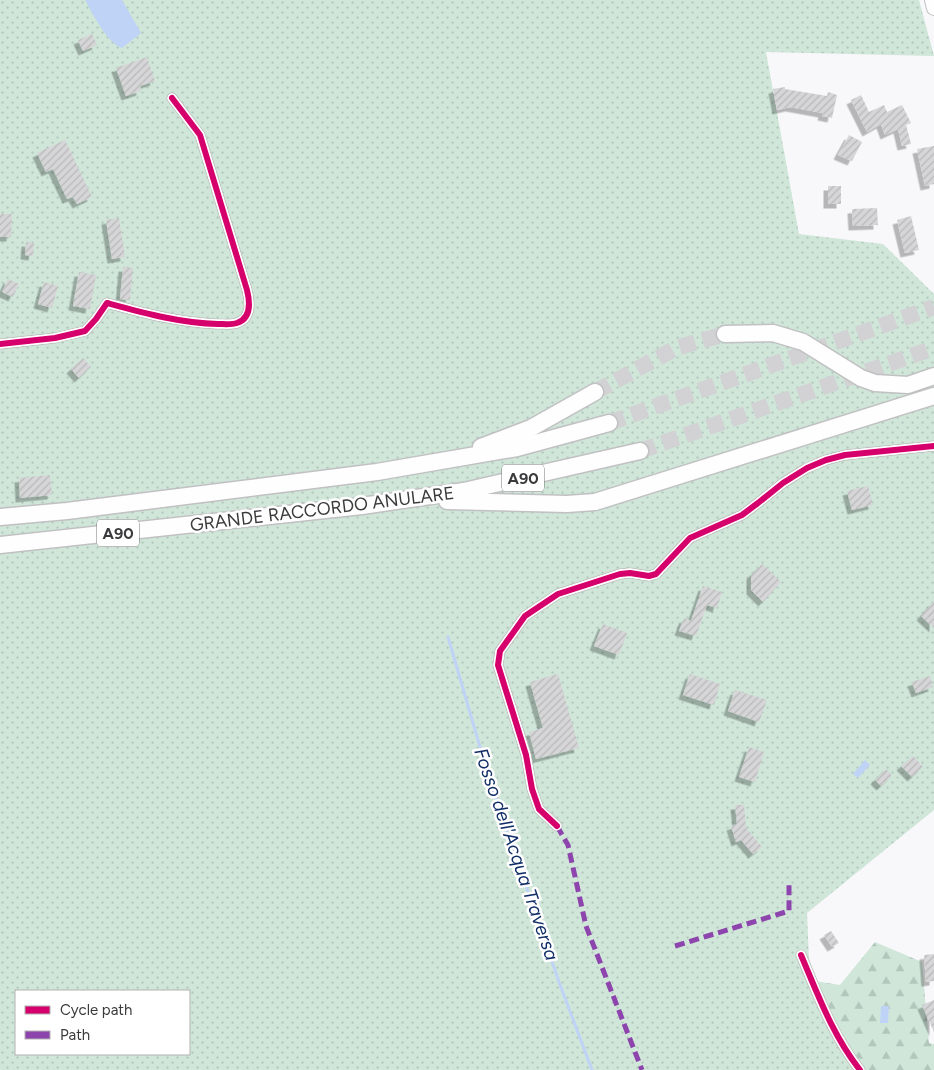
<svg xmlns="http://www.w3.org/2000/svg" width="934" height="1070" font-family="Figtree,sans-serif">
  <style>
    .forest { fill: url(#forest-firs) }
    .park { fill: url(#park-dots); fill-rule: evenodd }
    .water { fill: #bfd3f6 }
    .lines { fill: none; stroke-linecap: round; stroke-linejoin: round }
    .stream { stroke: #bfd3f6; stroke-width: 3 }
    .building { fill: url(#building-hatch); filter: url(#shadow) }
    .highway-tunnel { stroke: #d2d2d5; stroke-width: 16; stroke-dasharray: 16 8; stroke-linecap: butt }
    .street-casing { stroke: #c1c1c3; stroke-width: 11 }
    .primary-casing { stroke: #c1c1c3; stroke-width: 16 }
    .highway-casing { stroke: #c1c1c3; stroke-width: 19 }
    .street { stroke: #fefefe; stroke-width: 9 }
    .primary { stroke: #fefefe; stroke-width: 14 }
    .highway { stroke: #fefefe; stroke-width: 16 }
    .quiet { stroke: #8e44ad; stroke-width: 5; stroke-dasharray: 10 5; stroke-linecap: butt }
    .cycleway-casing { stroke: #fff; stroke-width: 9 }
    .cycleway { stroke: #d6006c; stroke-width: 6 }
    .labels { text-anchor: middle; stroke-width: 5; stroke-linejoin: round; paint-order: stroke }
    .shield { fill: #fff; stroke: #767677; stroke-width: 1 }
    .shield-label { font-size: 16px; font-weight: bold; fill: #3b3b3d }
    .street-label { font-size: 18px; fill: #3b3b3d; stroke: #fff }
    .water-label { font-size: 19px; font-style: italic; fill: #112e67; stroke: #fff }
  </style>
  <defs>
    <pattern id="forest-firs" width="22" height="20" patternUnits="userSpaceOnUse" patternTransform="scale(1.25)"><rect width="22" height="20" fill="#cfe6d9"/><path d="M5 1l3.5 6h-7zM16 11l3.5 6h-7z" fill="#b3c6bb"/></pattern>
    <pattern id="park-dots" width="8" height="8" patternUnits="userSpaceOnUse" patternTransform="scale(1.25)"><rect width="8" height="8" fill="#cfe6d9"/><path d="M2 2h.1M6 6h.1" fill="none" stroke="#b3c6bb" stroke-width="1.8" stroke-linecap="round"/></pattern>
    <pattern id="building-hatch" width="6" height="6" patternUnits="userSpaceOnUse" patternTransform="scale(1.25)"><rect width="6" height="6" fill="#d6d6d8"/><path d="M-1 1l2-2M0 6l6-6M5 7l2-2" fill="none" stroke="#b9b9ba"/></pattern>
    <filter id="shadow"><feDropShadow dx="-4.5" dy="4.5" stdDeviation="0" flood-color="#0004"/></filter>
  </defs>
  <rect width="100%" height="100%" fill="#f8f8fb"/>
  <!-- forest -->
  <path class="forest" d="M875 942 922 962 929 1043 934 1044V1070H714L815 981 840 985Z"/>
  <!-- park -->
  <path class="park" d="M0 0H919L934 56 766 52 799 234 883 244 934 294V810L807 913 809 959 852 1070H0ZM16 991H189V1054H16Z"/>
  <!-- water -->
  <g class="water">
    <path d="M85 0H122L141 33 122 48C107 43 93 14 85 0Z"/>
    <path d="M865 760 870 765 858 778 853 774Z"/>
    <path d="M881 1006H889L888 1023H880Z"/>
  </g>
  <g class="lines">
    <!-- stream -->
    <path class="stream" d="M448 637 489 778 559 982 592 1070"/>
  </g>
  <!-- building -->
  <g class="building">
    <path d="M92 34 97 45 83 51 78 40Z"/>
    <path d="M147 57 155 81 140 86 141 91 126 96 116 68Z"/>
    <path d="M785 87V89L827 96 828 92 837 95 832 118 822 116 823 113 790 107 777 110 773 89Z"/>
    <path d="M861 95 869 112 884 105 887 112 902 105 911 123 906 125 911 144 902 146 898 129 885 135 881 124 867 132 851 100Z"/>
    <path d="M849 135 862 142 852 161 838 155Z"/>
    <path d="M65 140 92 197 77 204 73 197 67 199 53 169 46 172 37 153Z"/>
    <path d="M934 146V184L925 186 917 149Z"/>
    <rect x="828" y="186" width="13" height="18"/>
    <path d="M877 208 878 225 853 226 852 209Z"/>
    <path d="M0 214H12L11 237H0Z"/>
    <path d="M911 216 919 250 905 253 897 220Z"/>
    <path d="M119 218 125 257 112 259 106 220Z"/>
    <path d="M26 242 34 243 33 256 25 255Z"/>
    <path d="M123 267 133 268 130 300 120 299Z"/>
    <path d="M79 272 96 275 90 309 73 306Z"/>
    <path d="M8 279 19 284 13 297 2 292Z"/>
    <path d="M44 282 58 286 52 308 38 304Z"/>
    <path d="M83 358 91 367 79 378 71 369Z"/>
    <path d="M50 475 52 495 20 498 19 478Z"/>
    <path d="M868 486 873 505 852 510 847 491Z"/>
    <path d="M762 564 781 582 763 602 751 590V575Z"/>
    <path d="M703 586 722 592 717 608 707 605 696 636 679 631 684 618 691 621Z"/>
    <path d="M934 601V628L921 616Z"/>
    <path d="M603 624 627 633 619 655 594 646Z"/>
    <path d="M558 674 579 748 536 759 529 732 543 728 530 682Z"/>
    <path d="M690 674 720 684 714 705 683 695Z"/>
    <path d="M930 676 933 687 916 693 912 682Z"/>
    <path d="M735 690 767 700 759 722 728 711Z"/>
    <path d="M749 747 764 752 755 782 739 777Z"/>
    <path d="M913 756 923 767 912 777 901 766Z"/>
    <path d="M886 769 892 776 881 786 875 780Z"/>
    <path d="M735 805H744L746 828 762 847 753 854 741 840 736 842 731 826 737 824Z"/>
    <path d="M831 931 839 943 832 947 824 935Z"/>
    <path d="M934 954V981L926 982 924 955Z"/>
    <path d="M934 1000V1032L922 1005Z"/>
  </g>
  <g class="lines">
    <!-- highway-tunnel -->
    <g class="highway-tunnel">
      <path d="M595 392 676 348 725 334"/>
      <path d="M609 423 934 307"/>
      <path d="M640 451 934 348"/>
    </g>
    <defs>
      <g id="street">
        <path d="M0 344 55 338 85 331 96 319 107 303C144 313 180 323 218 324 224 324 231 325 237 323 252 318 250 302 247 290L200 135 172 98"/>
        <path d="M557 826 539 809 532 789 526 755 498 665 500 651 525 616 558 594 620 574 630 573 649 576 656 574 690 538 742 515 758 503 783 483 807 468 826 460 845 455 934 446"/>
        <path d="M801 955C818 995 833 1036 860 1070"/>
      </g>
      <path id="primary" d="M932 0 934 8"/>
      <g id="highway">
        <path d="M725 334 773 333 803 342 861 378 875 383 908 385 934 376"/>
        <path d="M481 447 531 428 595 392"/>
        <path d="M447 501 567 504 595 502 934 396"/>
        <path d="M0 517 67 511 377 472 517 448 609 423"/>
        <path d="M0 545 362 506 464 491 640 451"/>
      </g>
    </defs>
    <!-- street casing -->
    <use href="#street" class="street-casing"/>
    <!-- primary casing -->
    <use href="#primary" class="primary-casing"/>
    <!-- highway casing -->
    <use href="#highway" class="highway-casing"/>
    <!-- street -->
    <use href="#street" class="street"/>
    <!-- primary -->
    <use href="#primary" class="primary"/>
    <!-- highway -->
    <use href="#highway" class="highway"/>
    <!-- quiet -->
    <g class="quiet">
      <path d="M557 826 568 845 586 926 642 1070"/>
      <path d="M675 946 789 911V884"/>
    </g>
    <defs>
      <g id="cycleway">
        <path d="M0 344 55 338 85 331 96 319 107 303C144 313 180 323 218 324 224 324 231 325 237 323 252 318 250 302 247 290L200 135 172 98"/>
        <path d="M557 826 539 809 532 789 526 755 498 665 500 651 525 616 558 594 620 574 630 573 649 576 656 574 690 538 742 515 758 503 783 483 807 468 826 460 845 455 934 446"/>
        <path d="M801 955C818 995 833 1036 860 1070"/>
      </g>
    </defs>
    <!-- cycleway casing -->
    <use href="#cycleway" class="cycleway-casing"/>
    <!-- cycleway -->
    <use href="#cycleway" class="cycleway"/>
  </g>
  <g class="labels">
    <!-- shield labels -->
    <g class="shield">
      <rect x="502" y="464.5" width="42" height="27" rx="4"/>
      <rect x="97" y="519.5" width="42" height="27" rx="4"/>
    </g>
    <g class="shield-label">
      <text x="523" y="484">A90</text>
      <text x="118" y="539">A90</text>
    </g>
    <!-- street labels -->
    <g class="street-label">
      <text transform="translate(322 509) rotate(-7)" y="6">GRANDE RACCORDO ANULARE</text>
    </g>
    <!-- water labels -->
    <g class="water-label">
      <text transform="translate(517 854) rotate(71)" y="7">Fosso dell'Acqua Traversa</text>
    </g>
  </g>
  <!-- legend -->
  <rect x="15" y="990" width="175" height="65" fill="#ffffff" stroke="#b1b1b1"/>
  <rect x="25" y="1006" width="25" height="8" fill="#d6006c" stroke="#b1b1b1"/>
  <text x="60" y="1015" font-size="15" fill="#3b3b3d">Cycle path</text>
  <rect x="25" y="1031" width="25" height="8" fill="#8e44ad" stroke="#b1b1b1"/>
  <text x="60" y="1040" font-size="15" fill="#3b3b3d">Path</text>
</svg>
